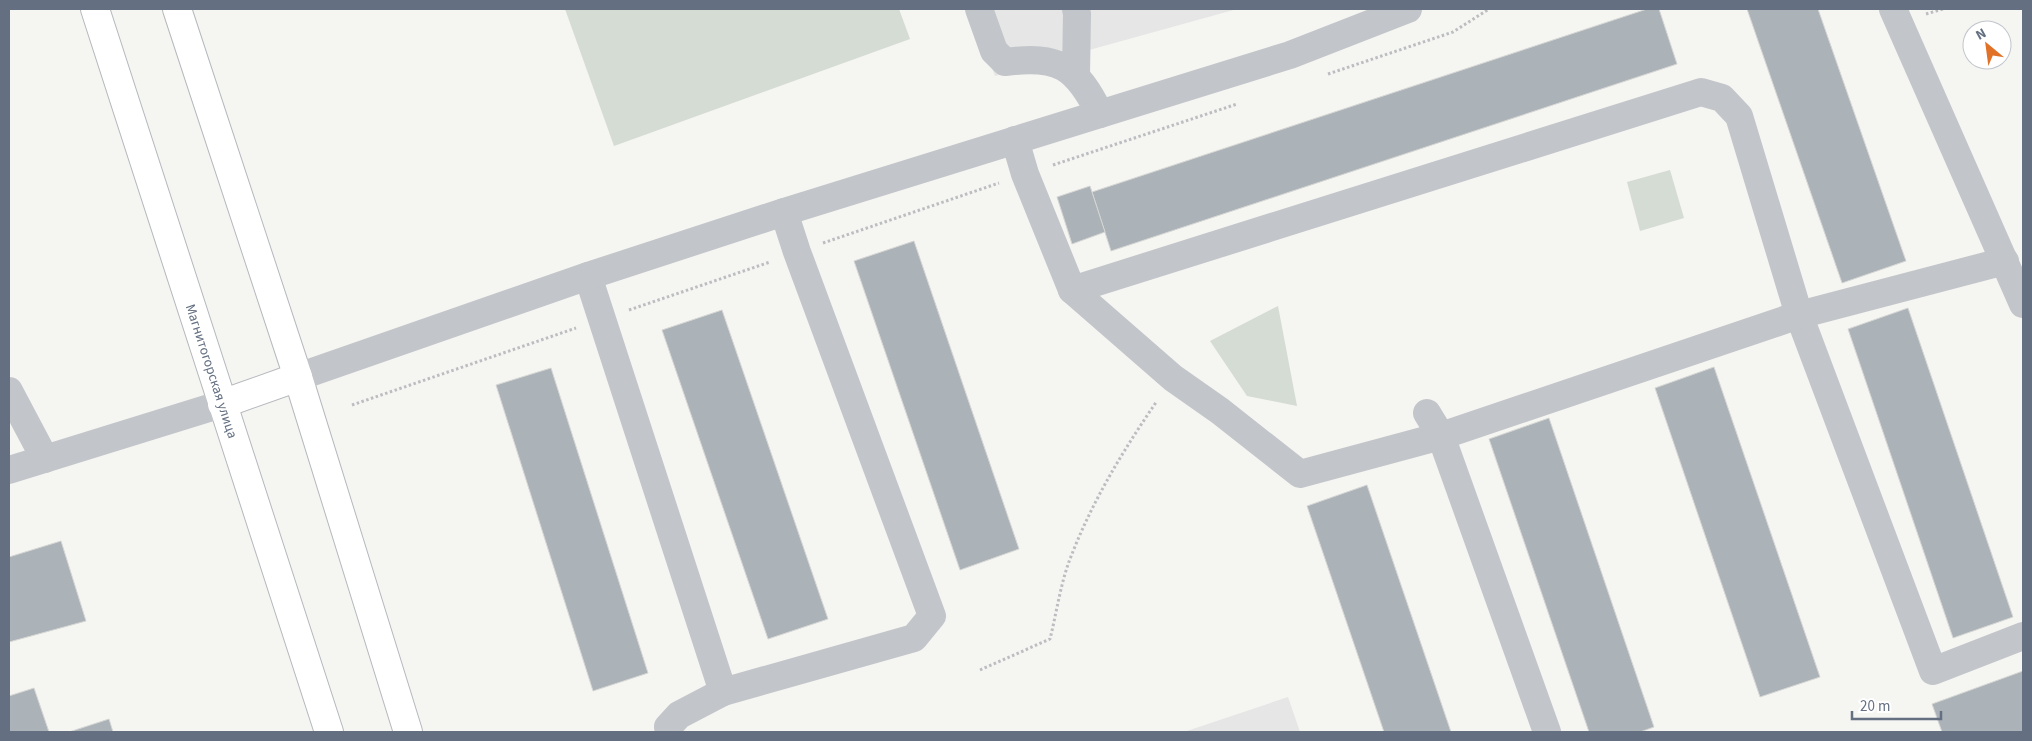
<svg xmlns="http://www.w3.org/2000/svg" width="2032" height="741" font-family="'Source Sans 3',sans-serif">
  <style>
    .built { fill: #e5e6e5 }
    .green { fill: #d5dcd3 }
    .building { fill: #abb2b8; stroke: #d6d7d4 }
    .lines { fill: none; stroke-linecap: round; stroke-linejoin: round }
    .major-casing { stroke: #b5b8bd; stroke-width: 30 }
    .path { stroke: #bcbdc0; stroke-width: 3; stroke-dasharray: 2.5 2.5; stroke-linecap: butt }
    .minor { stroke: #c2c5c9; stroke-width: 28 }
    .major { stroke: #fff; stroke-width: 28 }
    .labels { text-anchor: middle; stroke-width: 5; stroke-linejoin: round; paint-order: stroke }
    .street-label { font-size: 14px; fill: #647082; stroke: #fff }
  </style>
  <rect width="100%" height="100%" fill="#f5f5f2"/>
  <!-- built -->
  <g class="built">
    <path d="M970 9H1237L995 76Z"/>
    <path d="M1288 697 1300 732H1184Z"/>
  </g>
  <!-- green -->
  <g class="green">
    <path d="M565 9H899L910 39 614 146Z"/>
    <path d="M1670 170 1684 218 1640 231 1627 182Z"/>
    <path d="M1278 306 1297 406 1247 396 1210 341Z"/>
  </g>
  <!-- building -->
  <g class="building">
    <path d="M1647 9H1659L1677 64 1111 251 1092 192Z"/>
    <path d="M1747 9H1818L1906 261 1842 283Z"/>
    <path d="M1090 186 1105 232 1072 244 1057 197Z"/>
    <path d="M914 241 1019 549 960 570 854 261Z"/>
    <path d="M1908 308 2013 617 1953 638 1848 329Z"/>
    <path d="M722 310 828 619 768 639 662 330Z"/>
    <path d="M1714 367 1820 677 1760 697 1655 388Z"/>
    <path d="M551 368 648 673 593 691 496 385Z"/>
    <path d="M1549 418 1654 727 1640 732H1589L1489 439Z"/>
    <path d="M1367 485 1451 732H1384L1307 506Z"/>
    <path d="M61 541 86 621 9 642V557Z"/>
    <path d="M2023 671V732H1942L1932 704Z"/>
    <path d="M34 688 49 732H9V696Z"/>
    <path d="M109 719 113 732H69Z"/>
  </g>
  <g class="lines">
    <defs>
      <g id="major">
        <path d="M95 9 329 732"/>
        <path d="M177 9 298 377 408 732"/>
        <path d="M222 404 298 377"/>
      </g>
    </defs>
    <!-- major casing -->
    <use href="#major" class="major-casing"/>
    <!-- path -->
    <g class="path">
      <path d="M1926 14 1943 9"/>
      <path d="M1328 74 1453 32 1489 9"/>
      <path d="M1053 165 1237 104"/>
      <path d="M823 243 999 183"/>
      <path d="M629 310 770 262"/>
      <path d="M352 405 576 328"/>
      <path d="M980 670 1050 639C1057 611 1061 580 1072 554 1093 500 1124 449 1157 401"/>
    </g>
    <!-- minor -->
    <g class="minor">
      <path d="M979 9 994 51 1005 62C1059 55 1076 66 1100 114"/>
      <path d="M1076 9 1077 14 1076 75"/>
      <path d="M1893 9 2023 304"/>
      <path d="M1015 140 1025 174 1072 290 1173 378 1220 411 1300 474 1441 436 1547 732"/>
      <path d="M588 276 723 692 679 715 668 727 669 732"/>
      <path d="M1072 290 1701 92 1722 98 1739 116 1799 315 1933 671 2023 636"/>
      <path d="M298 377 588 276 784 212 1290 55 1408 9"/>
      <path d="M9 391 45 459"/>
      <path d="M1427 413 1441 436 1799 315 2005 261"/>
      <path d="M9 470 222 404"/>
      <path d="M723 692 914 638 932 616 797 252 784 212"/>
    </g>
    <!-- major -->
    <use href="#major" class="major"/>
  </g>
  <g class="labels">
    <!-- street labels -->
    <g class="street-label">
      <text transform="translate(212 371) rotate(72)" y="5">Магнитогорская улица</text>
    </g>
  </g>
  <!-- border -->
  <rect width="2032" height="741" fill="none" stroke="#647082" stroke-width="20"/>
  <!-- north arrow -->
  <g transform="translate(1987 45) rotate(331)"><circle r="24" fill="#ffffff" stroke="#c1c6cd"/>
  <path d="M0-4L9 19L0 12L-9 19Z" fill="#e17126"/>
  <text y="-8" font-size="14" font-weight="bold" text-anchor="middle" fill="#647082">N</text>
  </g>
  <!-- scale -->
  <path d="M1852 711v8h89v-8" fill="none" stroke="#647082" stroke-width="2.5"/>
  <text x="1860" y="711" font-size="15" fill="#647082" stroke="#ffffff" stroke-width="4" paint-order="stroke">20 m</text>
</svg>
